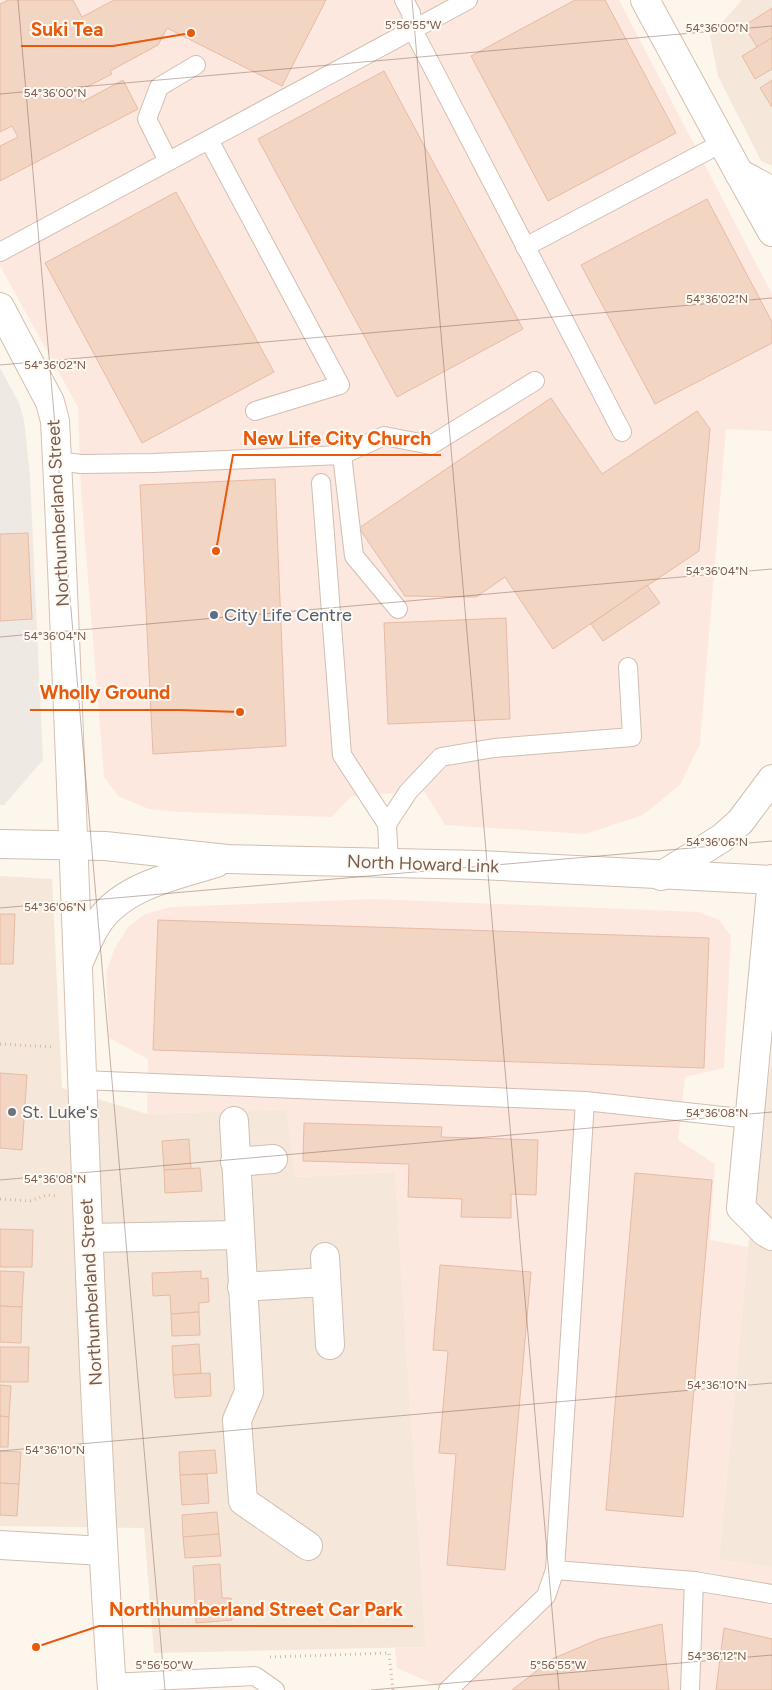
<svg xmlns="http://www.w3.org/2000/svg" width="772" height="1690" font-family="Figtree,sans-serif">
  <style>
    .residential { fill: #f5e8da }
    .commercial { fill: #fde8e0 }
    .industrial { fill: #efe9e4 }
    .building { fill: #f3d5c3; stroke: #e6bba3 }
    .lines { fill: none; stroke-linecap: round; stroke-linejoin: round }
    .lane-casing { stroke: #d1beb0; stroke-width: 20 }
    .street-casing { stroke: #d1beb0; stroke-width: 30 }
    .secondary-casing { stroke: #d6c0b0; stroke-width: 30 }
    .path { stroke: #d9b8a5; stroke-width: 3; stroke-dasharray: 1 4; stroke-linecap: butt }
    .lane { stroke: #fff; stroke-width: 18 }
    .street { stroke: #fff; stroke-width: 28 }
    .secondary { stroke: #fff; stroke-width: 28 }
    .ticks { fill: none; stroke: #7a5c4d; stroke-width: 1; stroke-opacity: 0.45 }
    .service-dot { fill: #5c6f8a; stroke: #fffaf3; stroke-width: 2 }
    .worship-dot { fill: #6b7280; stroke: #fffaf3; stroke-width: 2 }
    .labels { text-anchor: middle; stroke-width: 4; stroke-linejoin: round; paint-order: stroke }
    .street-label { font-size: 18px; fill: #7a5c4d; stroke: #fffaf3 }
    .service-label { font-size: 18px; fill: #4e5e75; stroke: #fffaf3; text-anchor: start }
    .worship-label { font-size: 18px; fill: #5b616d; stroke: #fffaf3; text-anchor: start }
    .ticks-label { font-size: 12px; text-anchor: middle; fill: #7a5c4d; stroke: #fffaf3; stroke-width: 4; stroke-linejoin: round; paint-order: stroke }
    .leader { fill: none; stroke: #e8590c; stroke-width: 2 }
    .callout-dot { fill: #e8590c; stroke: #fffaf3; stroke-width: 2 }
    .callout-label { font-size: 19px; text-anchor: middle; font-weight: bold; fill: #e8590c; stroke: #fffaf3; stroke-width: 4; stroke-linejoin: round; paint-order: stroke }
  </style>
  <rect width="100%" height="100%" fill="#fdf6ec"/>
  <!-- residential -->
  <g class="residential">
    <path d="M742 0H772V166L761 161 718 76 710 36Z"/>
    <path d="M0 876 52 879 62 1088 147 1114 287 1109 295 1177 395 1172 426 1647 154 1653 144 1528 0 1526Z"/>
    <path d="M772 1052V1567L719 1560 748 1247Z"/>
  </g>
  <!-- commercial -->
  <g class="commercial">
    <path d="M0 0H619L772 294V431L726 429 700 744 680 785 643 815 585 834 445 825 424 791 352 796 332 817 180 812 149 809 118 796 104 777 81 491 78 407 0 266Z"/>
    <path d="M374 899 699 912 719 920 731 936 724 1068 685 1077 678 1140 715 1164 710 1240 748 1247 719 1560 772 1567V1690H447L397 1668 395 1648 426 1647 395 1172 295 1177 287 1109 147 1114 148 1059 109 1038 106 972 115 948 128 927 145 914 171 907Z"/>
  </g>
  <!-- industrial -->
  <path class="industrial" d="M0 368 19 403 24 420 30 476 43 760 4 805H0Z"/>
  <!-- building -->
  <g class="building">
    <path d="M8 0H73L82 17 114 0H326L282 86 167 28 158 45 110 71 112 74 77 92 82 102 123 80 138 109 0 181V146L18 137 12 126 0 132V4Z"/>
    <path d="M575 0H605L676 133 548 201 471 56Z"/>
    <path d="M772 8V38L757 47 744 26Z"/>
    <path d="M772 38V69L755 79 742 56Z"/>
    <path d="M384 71 523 329 397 397 258 139Z"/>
    <path d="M772 80V107L760 88Z"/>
    <path d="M176 192 274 372 142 443 45 263Z"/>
    <path d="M707 199 772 322V343L655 404 581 265Z"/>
    <path d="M551 398 602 474 697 411 710 429 699 551 553 649 505 577 476 597 405 596 359 528Z"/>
    <path d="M275 479 286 746 153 754 140 485Z"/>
    <path d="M28 533 32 619 0 621V534Z"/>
    <path d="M647 585 660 603 603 641 591 624Z"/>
    <path d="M506 618 510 719 388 724 384 623Z"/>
    <path d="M0 914H15L13 964H0Z"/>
    <path d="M158 920 709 938 704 1068 153 1050Z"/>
    <path d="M0 1073 27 1075 22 1150 0 1148Z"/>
    <path d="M304 1123 442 1127 441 1137 538 1140 536 1195 511 1194V1218L461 1217 462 1199 408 1197 409 1164 303 1161Z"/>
    <path d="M189 1139 191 1169 164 1170 162 1141Z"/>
    <path d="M200 1168 202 1191 165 1193 164 1170Z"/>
    <path d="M635 1173 712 1180 683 1517 606 1510Z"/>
    <path d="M0 1229 33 1230 32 1267H0Z"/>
    <path d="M440 1265 531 1272 505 1570 447 1565 456 1454 439 1453 448 1351 433 1350Z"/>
    <path d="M0 1271 24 1272 22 1307 0 1306Z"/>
    <path d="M201 1271V1279L208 1278 209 1302 199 1303V1312L171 1314 170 1295 153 1296 152 1273Z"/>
    <path d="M0 1306 22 1307 21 1343 0 1342Z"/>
    <path d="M199 1312 200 1335 172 1336 171 1314Z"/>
    <path d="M199 1344 201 1373 173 1375 172 1346Z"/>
    <path d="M0 1347H29L28 1382H0Z"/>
    <path d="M210 1373 211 1396 175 1398 173 1375Z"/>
    <path d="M0 1385 11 1386 9 1417 0 1416Z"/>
    <path d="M0 1416 9 1417 8 1447H0Z"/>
    <path d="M215 1450 217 1473 180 1475 179 1452Z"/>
    <path d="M0 1451 21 1452 19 1484 0 1483Z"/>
    <path d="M207 1474 209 1503 182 1505 180 1475Z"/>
    <path d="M0 1483 19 1484 17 1516 0 1515Z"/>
    <path d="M217 1512 219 1534 183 1537 182 1515Z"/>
    <path d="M219 1534 221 1556 185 1558 183 1537Z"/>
    <path d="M220 1564 222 1598H231L232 1620 196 1623 193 1566Z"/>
    <path d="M662 1624 669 1690H512L552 1659 599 1639Z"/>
    <path d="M724 1628 772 1639V1690H716Z"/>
  </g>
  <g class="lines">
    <defs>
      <g id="lane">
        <path d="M404 0 411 13 413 30 622 432"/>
        <path d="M209 140 340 385 255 411"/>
        <path d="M168 161 147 119 159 87 196 65"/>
        <path d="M525 247 722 143"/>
        <path d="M0 252 468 0"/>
        <path d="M342 455 354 556 398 609"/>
        <path d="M57 461 81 464 153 463 342 455 384 436 431 445 535 381"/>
        <path d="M321 483 342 755 387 824 389 863"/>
        <path d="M387 824 408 792 441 757 494 748 632 737 628 667"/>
        <path d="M82 1080 585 1101 750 1119"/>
        <path d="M585 1101 555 1570 694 1581 772 1594"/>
        <path d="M111 1683 255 1676 275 1690"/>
        <path d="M448 1690 546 1596 555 1570"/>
        <path d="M690 1690 694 1581"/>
      </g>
      <g id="street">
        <path d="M739 173 772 232"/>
        <path d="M0 844 105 846 227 859 480 865 772 880"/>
        <path d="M661 876 722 838 740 822 772 779"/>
        <path d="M772 879 741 1208 765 1232 772 1236"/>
        <path d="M78 964C84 951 89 937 96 926 120 886 175 876 216 863"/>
        <path d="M234 1121 249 1392 237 1420 243 1501 308 1546"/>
        <path d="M235 1162 273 1159"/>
        <path d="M89 1238 239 1235"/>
        <path d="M325 1257 330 1345"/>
        <path d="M242 1287 326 1282"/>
        <path d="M0 1545 103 1551"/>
      </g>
      <g id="secondary">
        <path d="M645 0 739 173 772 191"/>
        <path d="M0 307 50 402 55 421C77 844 84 1268 112 1690"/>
      </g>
    </defs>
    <!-- lane casing -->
    <use href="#lane" class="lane-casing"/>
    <!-- street casing -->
    <use href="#street" class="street-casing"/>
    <!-- secondary casing -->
    <use href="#secondary" class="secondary-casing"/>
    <!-- path -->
    <g class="path">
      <path d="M0 1044 53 1047"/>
      <path d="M0 1199 30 1201 47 1195 58 1196"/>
      <path d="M270 1657 389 1653 393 1690"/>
    </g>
    <!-- lane -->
    <use href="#lane" class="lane"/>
    <!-- street -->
    <use href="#street" class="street"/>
    <!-- secondary -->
    <use href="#secondary" class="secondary"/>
  </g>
  <!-- ticks -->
  <path class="ticks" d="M18 0 165 1690M412 0 559 1690M0 94 772 26M0 365 772 298M0 637 772 569M0 908 772 841M0 1180 772 1112M0 1451 772 1383M371 1690 772 1655"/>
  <!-- markers -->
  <circle class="service-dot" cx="214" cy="615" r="5"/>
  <circle class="worship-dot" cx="12" cy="1112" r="5"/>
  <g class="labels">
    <!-- street labels -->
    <g class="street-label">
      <text transform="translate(58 513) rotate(-93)" y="6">Northumberland Street</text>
      <text transform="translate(423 864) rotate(2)" y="6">North Howard Link</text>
      <text transform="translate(91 1292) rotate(-93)" y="6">Northumberland Street</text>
    </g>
    <!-- service labels -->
    <g class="service-label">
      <text x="224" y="621">City Life Centre</text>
    </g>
    <!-- worship labels -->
    <g class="worship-label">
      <text x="22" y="1118">St. Luke's</text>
    </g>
  </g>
  <g class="ticks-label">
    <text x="413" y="29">5°56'55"W</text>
    <text x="717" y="32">54°36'00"N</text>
    <text x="55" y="97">54°36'00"N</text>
    <text x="717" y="303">54°36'02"N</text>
    <text x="55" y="369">54°36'02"N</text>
    <text x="717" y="575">54°36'04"N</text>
    <text x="55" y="640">54°36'04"N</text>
    <text x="717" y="846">54°36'06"N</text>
    <text x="55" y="911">54°36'06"N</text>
    <text x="717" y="1117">54°36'08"N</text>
    <text x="55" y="1183">54°36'08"N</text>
    <text x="717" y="1389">54°36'10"N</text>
    <text x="55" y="1454">54°36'10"N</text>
    <text x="717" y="1660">54°36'12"N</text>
    <text x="164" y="1669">5°56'50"W</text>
    <text x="558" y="1669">5°56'55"W</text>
  </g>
  <!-- callouts -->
  <path class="leader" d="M191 33L113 46H21M216 551L233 455H441M240 712L180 710H30M36 1647L99 1626H413"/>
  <g class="callout-dot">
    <circle cx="191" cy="33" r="5"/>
    <circle cx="216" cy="551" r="5"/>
    <circle cx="240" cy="712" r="5"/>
    <circle cx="36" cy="1647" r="5"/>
  </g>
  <g class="callout-label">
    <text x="67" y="36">Suki Tea</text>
    <text x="337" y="445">New Life City Church</text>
    <text x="105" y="699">Wholly Ground</text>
    <text x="256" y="1616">Northhumberland Street Car Park</text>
  </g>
</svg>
